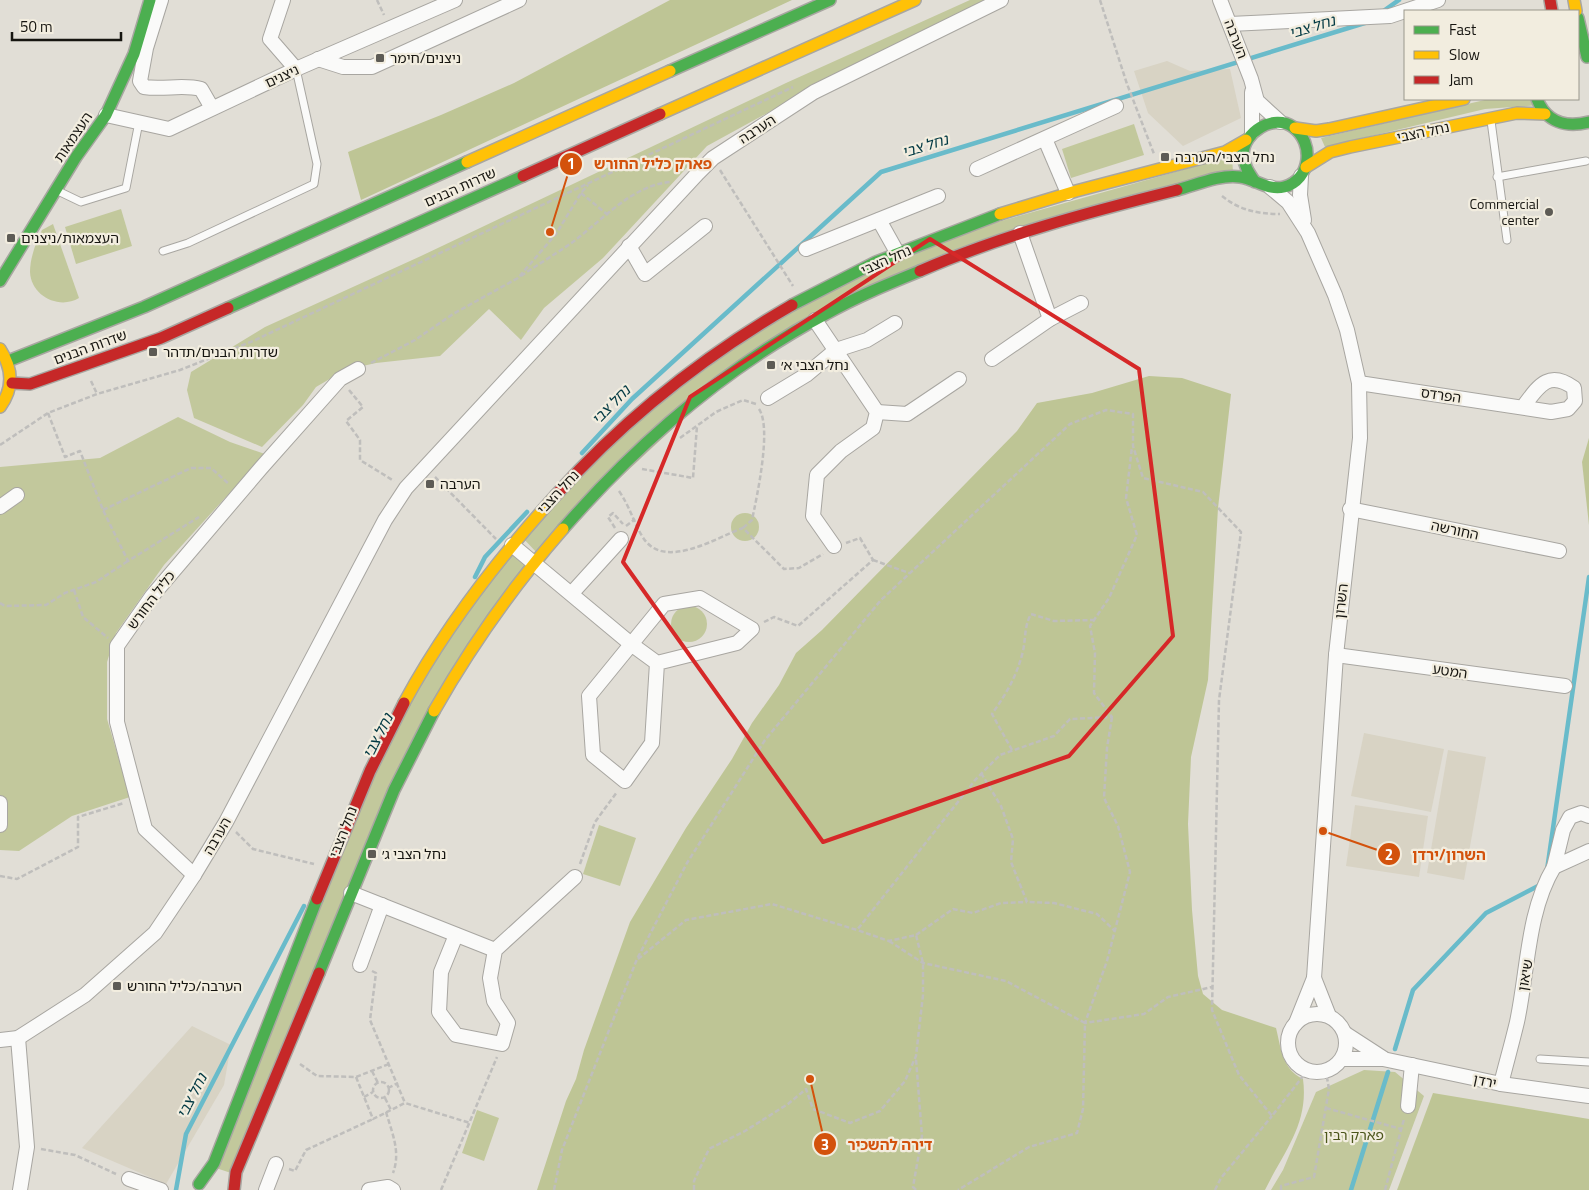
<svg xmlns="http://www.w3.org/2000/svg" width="1589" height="1190" font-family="'Titillium Web','Noto Sans Hebrew',sans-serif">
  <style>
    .built { fill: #d8d3c4 }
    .green { fill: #c2c89c }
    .forest { fill: #bec595 }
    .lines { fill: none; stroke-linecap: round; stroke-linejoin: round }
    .stream { stroke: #69bbca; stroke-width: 4.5 }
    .lane-casing { stroke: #a8a6a1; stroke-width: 9 }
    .street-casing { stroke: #a8a6a1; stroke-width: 16 }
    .fast-casing { stroke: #a8a6a1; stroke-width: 14 }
    .slow-casing { stroke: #a8a6a1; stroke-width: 14 }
    .jam-casing { stroke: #a8a6a1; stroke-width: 14 }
    .path { stroke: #bfbebc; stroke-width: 2.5; stroke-dasharray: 5 2.5; stroke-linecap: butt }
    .lane { stroke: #fafaf9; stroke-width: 7 }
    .street { stroke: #fafaf9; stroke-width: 14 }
    .fast { stroke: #4caf50; stroke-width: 11 }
    .slow { stroke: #ffc107; stroke-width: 11 }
    .jam { stroke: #c62828; stroke-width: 11 }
    .marked { fill: none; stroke: #d62828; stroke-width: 4; stroke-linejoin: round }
    .poi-dot { fill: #5d5b55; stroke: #f2eddf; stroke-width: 2 }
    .labels { text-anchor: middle; stroke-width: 4.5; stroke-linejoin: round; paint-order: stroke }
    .street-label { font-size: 14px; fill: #161510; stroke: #f2eddf }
    .poi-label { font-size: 14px; fill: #161510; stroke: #f2eddf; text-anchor: start }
    .park-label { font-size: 14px; fill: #4c561b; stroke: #f2eddf }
    .water-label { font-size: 15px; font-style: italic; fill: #023943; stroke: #f2eddf }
    .leader { fill: none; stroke: #d3520c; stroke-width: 2 }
    .callout-dot { fill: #d3520c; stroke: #f2eddf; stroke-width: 2 }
    .mark-label { font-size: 15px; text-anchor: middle; font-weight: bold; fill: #fff }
    .callout-label { font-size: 15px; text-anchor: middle; font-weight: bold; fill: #d3520c; stroke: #f2eddf; stroke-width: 4.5; stroke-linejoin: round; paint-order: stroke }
  </style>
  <rect width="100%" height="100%" fill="#e1ded6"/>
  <!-- built -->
  <g class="built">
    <path d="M1167 61 1190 71 1230 69 1241 118 1183 146 1148 113 1134 71Z"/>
    <path d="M1364 733 1444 749 1431 812 1351 796Z"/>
    <path d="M1448 750 1486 757 1464 880 1427 873Z"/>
    <path d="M1355 805 1428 816 1419 877 1346 866Z"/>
    <path d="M192 1026 231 1045 224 1085 166 1184 82 1148Z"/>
  </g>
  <!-- green -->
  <g class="green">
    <path d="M970 0H999L793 99 707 146 603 258 544 308 521 340 489 309 440 356 376 363 345 370 316 387 303 405 262 447 194 418 187 390 191 372 265 327 421 256 786 83Z"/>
    <path d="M1489 99H1538L1540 105 1485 109 1325 147 1321 138Z"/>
    <path d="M1134 124 1144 155 1071 178 1062 149Z"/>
    <path d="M1232 156 1233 173 1006 235 752 355 538 554 521 536 618 434 783 312 944 237Z"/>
    <path d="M121 209 132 246 76 264 65 227Z"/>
    <path d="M53 224 79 298C59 310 31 296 30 272 30 258 36 242 42 230Z"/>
    <path d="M178 417 230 442 265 454 164 565 116 633 107 662V719L130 797 72 816 19 851 0 850V467L100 458Z"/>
    <circle cx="745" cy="527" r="14"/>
    <path d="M509 551 528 566 431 710 231 1173 213 1167 401 712Z"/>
    <circle cx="689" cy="624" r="18"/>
    <path d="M599 825 636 838 620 886 583 874Z"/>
    <path d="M1364 1070 1395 1072 1424 1096 1389 1190H1271L1283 1170 1316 1092Z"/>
    <path d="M477 1110 499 1118 484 1161 462 1153Z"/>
  </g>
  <!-- forest -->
  <g class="forest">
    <path d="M670 0H792L361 200 348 152 441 115 514 83Z"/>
    <path d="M1149 376 1182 378 1231 394 1218 508 1208 680 1191 757 1188 824 1192 910 1198 976 1203 994 1222 1010 1276 1028C1281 1048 1282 1069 1303 1079 1309 1124 1284 1151 1265 1190H537L566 1101 576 1079 584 1050 630 922 686 828 732 759 752 723 779 685 796 653 822 630 1017 431 1037 403 1092 393Z"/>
    <path d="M1589 438V525L1582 462Z"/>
    <path d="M1433 1093 1589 1119V1190H1397Z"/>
  </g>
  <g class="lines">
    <!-- stream -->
    <g class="stream">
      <path d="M1382 12 1399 0"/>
      <path d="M582 453 632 399 881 172 1368 22"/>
      <path d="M475 577 485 557 527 512"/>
      <path d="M1547 870 1589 577"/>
      <path d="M1395 1049 1413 990 1486 913 1540 885"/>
      <path d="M176 1190 186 1134 304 906"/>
      <path d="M1351 1190 1388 1072"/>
    </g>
    <defs>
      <g id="lane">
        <path d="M1491 121 1507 240"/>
        <path d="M1497 177 1586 161"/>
        <path d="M58 191 81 202 126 188 139 122"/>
        <path d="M163 251 188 243 314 184 317 164 296 69"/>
        <path d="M1540 1059 1589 1062"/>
      </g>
      <g id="street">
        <path d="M161 0 146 48 140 81 144 87C164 90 183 84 201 89L212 108"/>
        <path d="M283 0 270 39 296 69"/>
        <path d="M1220 0 1251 79 1257 101 1280 122"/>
        <path d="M1230 24 1390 16 1438 0"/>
        <path d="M318 59 343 67H372L519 0"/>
        <path d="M106 115 169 129 296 69 455 0"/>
        <path d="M1252 132V92"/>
        <path d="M1045 139 1068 193"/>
        <path d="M977 169 1116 106"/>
        <path d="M1301 176 1300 195 1304 220"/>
        <path d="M1270 187 1288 202 1308 233 1335 295 1347 330 1359 383 1360 438 1336 655 1314 978 1296 1023"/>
        <path d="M879 220 898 254"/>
        <path d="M1020 233 1050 319"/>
        <path d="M629 246 645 274 705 226"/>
        <path d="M806 249 938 196"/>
        <path d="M815 320 877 412 873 428 841 451 817 475 813 516 834 546"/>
        <path d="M992 359 1050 319 1081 303"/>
        <path d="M1359 383 1551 412 1568 409 1575 401 1574 388C1548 369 1538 387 1523 407"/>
        <path d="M768 398 806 375 836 350 867 340 895 323"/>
        <path d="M877 412 907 414 959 379"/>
        <path d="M0 507 17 495"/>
        <path d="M1350 509 1559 551"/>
        <path d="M512 545 631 644 657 663 737 643 752 629 700 598 664 604 589 696 593 755 625 781 652 743 657 663"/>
        <path d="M572 593 621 539"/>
        <path d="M1336 655 1565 686"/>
        <path d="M0 803V825"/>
        <path d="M1589 816 1581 813 1570 817 1563 830 1554 867 1589 851"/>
        <path d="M194 875 145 829 117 722V646L152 596 261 468 340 379 358 369"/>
        <path d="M351 893 495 950"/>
        <path d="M456 935 441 972 439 1012 456 1035 502 1044 508 1023 494 1001 490 978 495 950 575 877"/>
        <path d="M360 965 382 905"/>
        <path d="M1314 978 1329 1016"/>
        <circle cx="1317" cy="1043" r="29"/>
        <path d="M1346 1034 1383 1058"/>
        <path d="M18 1038 27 1147 20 1190"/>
        <path d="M0 1040 18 1038 85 995 155 933 194 875 226 822 385 520 406 488 698 173 713 158 814 92 1001 0"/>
        <path d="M1343 1059H1383L1501 1084 1589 1096"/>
        <path d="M1501 1084C1506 1064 1512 1043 1517 1022 1528 971 1527 912 1554 867"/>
        <path d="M1408 1106 1412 1065"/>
        <path d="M129 1179 161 1190"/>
        <path d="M266 1190 276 1164"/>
        <path d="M369 1190 388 1187 393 1190"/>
      </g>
      <g id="fast">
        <path d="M1578 18 1587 57"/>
        <path d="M670 71 830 0"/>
        <path d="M1537 99C1546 122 1566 128 1589 122"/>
        <path d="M1177 190C1196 185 1220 174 1240 177 1255 179 1268 191 1284 187 1311 180 1315 143 1293 127 1274 113 1243 132 1243 155 1244 166 1249 173 1255 182"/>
        <path d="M0 281 76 157 106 115 134 54 150 0"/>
        <path d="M792 305 876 262 1000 214"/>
        <path d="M228 308 523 176"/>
        <path d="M8 361 144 307 467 162"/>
        <path d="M563 529C637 444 726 367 826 314 856 297 888 284 920 271"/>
        <path d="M319 973 394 790 434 711"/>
        <path d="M199 1184 214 1163 317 899"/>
      </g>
      <g id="slow">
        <path d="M1574 0 1576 11"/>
        <path d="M660 114 915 0"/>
        <path d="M1295 128 1316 131 1329 129 1464 99"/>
        <path d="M467 162 670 71"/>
        <path d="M1306 167 1330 152 1350 147 1517 113 1545 114"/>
        <path d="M1000 214 1076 191 1225 152 1246 140"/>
        <path d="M0 349C13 369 14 388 0 407"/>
        <path d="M404 703C445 627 498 559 556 495"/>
        <path d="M434 711C471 646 514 585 563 529"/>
      </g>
      <g id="jam">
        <path d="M1550 0 1552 11"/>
        <path d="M523 176 660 114"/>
        <path d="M920 271C1003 235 1089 212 1177 190"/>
        <path d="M12 383 30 384 161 338 228 308"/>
        <path d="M556 495C624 419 704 356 792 305"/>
        <path d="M317 899 370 771 404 703"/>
        <path d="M234 1190 236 1172 319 973"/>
      </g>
    </defs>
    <!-- lane casing -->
    <use href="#lane" class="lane-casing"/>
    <!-- street casing -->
    <use href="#street" class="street-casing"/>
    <!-- fast casing -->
    <use href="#fast" class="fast-casing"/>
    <!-- slow casing -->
    <use href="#slow" class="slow-casing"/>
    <!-- jam casing -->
    <use href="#jam" class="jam-casing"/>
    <!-- path -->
    <g class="path">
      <path d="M377 0 384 15"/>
      <path d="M1100 0 1127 84 1154 154"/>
      <path d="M720 170 793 286"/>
      <path d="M581 193 608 215"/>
      <path d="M1222 196C1239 210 1258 214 1280 214"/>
      <path d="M521 276C537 265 554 255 570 244 601 222 631 185 671 182"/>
      <path d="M371 363 415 340 453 314 518 278 556 234 581 193 588 185"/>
      <path d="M91 381 97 394"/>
      <path d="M349 390 363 407 346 421 360 440V460L394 481"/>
      <path d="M48 413 65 457 80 451 103 510 128 561 199 517"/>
      <path d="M680 438 716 412 743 400 756 404"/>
      <path d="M0 445 48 413 97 394 180 370 253 341 793 87"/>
      <path d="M642 469 693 478 697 426"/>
      <path d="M435 477 496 539"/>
      <path d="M619 491C630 507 633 521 642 536 663 572 715 538 743 528L784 569 799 568 823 554"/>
      <path d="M103 510 191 468H211L229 484"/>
      <path d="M626 526 635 519"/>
      <path d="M615 528 608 517 613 513 623 524"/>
      <path d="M743 528 752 520C757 496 772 428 759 409"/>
      <path d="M873 560 909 573"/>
      <path d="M74 590 83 617 108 638"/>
      <path d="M0 603 5 606 46 605 65 593 96 582 128 561"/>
      <path d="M764 622 774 617 798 626 873 560 860 538 846 543"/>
      <path d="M1112 717 1107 748 1104 798 1118 826 1130 872 1107 961 1085 1023 1144 1014 1168 997 1212 987"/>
      <path d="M1012 750 992 714C1006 694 1017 676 1023 651 1026 637 1024 627 1031 614L1054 621 1094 620"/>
      <path d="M981 773 1001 806 1013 839 1011 862 1027 902 1054 903 1097 914 1115 931"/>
      <path d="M236 832 253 849 314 864"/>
      <path d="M580 864 595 822 617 792"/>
      <path d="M0 876 17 879 78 847V817L124 803"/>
      <path d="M916 935 953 909 973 913 1001 903 1027 902"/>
      <path d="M889 941 923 963 1006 981 1085 1023 1083 1109 1077 1133 1029 1147 958 1190"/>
      <path d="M638 959 686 920 772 904 857 930 976 779 1000 755 1054 736 1070 719 1112 717 1094 693 1095 653 1090 626 1109 598 1137 535 1126 498 1132 447"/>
      <path d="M372 971 376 973 370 1020 405 1103"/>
      <path d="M300 1064 317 1076 356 1077 389 1064"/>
      <path d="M372 1071 378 1083"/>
      <path d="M356 1077 373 1119 405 1103 470 1123"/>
      <circle cx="381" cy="1090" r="8"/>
      <path d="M388 1088 398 1083"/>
      <path d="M364 1097 373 1092"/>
      <path d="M385 1098 391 1110"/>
      <path d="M1326 1108 1401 1129"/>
      <path d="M386 1112C392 1133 401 1152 393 1173"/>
      <path d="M41 1149 75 1155 116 1174"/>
      <path d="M289 1169 295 1171 306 1150 373 1119"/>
      <path d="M441 1190 497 1057"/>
      <path d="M554 1190 562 1150 637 959 687 863 765 740 881 600 1070 424 1106 410 1133 414V446L1143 478 1203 492 1241 532 1219 700 1212 1010 1239 1075 1272 1116 1307 1071"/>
      <path d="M694 1190V1181L709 1149 745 1131 788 1104 806 1089 813 1109 850 1123 880 1111 905 1081 916 1056 923 995V963L916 935 889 941 857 930"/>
      <path d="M916 1190 913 1187 922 1136 916 1059"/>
      <path d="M1215 1190 1221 1178 1272 1116"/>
      <path d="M1281 1190V1186L1314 1177 1329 1089 1326 1072"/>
      <path d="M1385 1190 1404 1119"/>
    </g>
    <!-- lane -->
    <use href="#lane" class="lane"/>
    <!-- street -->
    <use href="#street" class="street"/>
    <!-- fast -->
    <use href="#fast" class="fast"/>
    <!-- slow -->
    <use href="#slow" class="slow"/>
    <!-- jam -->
    <use href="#jam" class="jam"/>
  </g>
  <!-- marked area -->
  <path class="marked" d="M930 239 1139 369 1173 636 1069 756 823 842 623 562 690 397Z"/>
  <!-- markers -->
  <g class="poi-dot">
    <rect x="375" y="53" width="10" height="10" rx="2.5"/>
    <rect x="1160" y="152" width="10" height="10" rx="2.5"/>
    <circle cx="1549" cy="212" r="5"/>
    <rect x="6" y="233" width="10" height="10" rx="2.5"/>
    <rect x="148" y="347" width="10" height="10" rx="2.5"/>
    <rect x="766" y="360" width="10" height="10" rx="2.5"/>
    <rect x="425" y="479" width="10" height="10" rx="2.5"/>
    <rect x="367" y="849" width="10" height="10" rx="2.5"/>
    <rect x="112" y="981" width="10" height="10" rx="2.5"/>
  </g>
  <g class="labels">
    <!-- street labels -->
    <g class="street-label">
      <text transform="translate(1236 39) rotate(69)" y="5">הערבה</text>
      <text transform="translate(282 76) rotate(-25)" y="5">ניצנים</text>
      <text transform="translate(757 129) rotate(-33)" y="5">הערבה</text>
      <text transform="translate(1423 132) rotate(-12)" y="5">נחל הצבי</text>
      <text transform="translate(73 137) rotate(-56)" y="5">העצמאות</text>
      <text transform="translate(460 187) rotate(-24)" y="5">שדרות הבנים</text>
      <text transform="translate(886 260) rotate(-24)" y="5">נחל הצבי</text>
      <text transform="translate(90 347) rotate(-20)" y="5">שדרות הבנים</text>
      <text transform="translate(1441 395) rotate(8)" y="5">הפרדס</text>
      <text transform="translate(558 492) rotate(-47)" y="5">נחל הצבי</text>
      <text transform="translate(1455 530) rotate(12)" y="5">החורשה</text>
      <text transform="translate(151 600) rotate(-53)" y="5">כליל החורש</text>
      <text transform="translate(1341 601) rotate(-84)" y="5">השרון</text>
      <text transform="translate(1450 671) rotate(8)" y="5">המטע</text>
      <text transform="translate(343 832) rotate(-69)" y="5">נחל הצבי</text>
      <text transform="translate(217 836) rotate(-60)" y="5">הערבה</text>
      <text transform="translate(1525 975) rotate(-80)" y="5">שיאון</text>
      <text transform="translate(1485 1081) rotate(12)" y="5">ירדן</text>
    </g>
    <!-- poi labels -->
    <g class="poi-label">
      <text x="390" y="63">ניצנים/חימר</text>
      <text x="1175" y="162">נחל הצבי/הערבה</text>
      <text x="1539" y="209" text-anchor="end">Commercial<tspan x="1539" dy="16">center</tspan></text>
      <text x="21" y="243">העצמאות/ניצנים</text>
      <text x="163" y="357">שדרות הבנים/תדהר</text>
      <text x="781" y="370">נחל הצבי א׳</text>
      <text x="440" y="489">הערבה</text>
      <text x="382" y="859">נחל הצבי ג׳</text>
      <text x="127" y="991">הערבה/כליל החורש</text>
    </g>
    <!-- park labels -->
    <g class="park-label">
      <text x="1354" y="1140">פארק רבין</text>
    </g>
    <!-- water labels -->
    <g class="water-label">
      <text transform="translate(1312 27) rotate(-17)" y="5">נחל צבי</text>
      <text transform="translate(925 146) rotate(-17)" y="5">נחל צבי</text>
      <text transform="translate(611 405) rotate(-46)" y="5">נחל צבי</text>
      <text transform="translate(378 736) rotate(-63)" y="5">נחל צבי</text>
      <text transform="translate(192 1096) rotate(-63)" y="5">נחל צבי</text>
    </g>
  </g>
  <!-- callouts -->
  <path class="leader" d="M550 232L571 164M1323 831L1389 854M810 1079L825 1144"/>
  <g class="callout-dot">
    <circle cx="550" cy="232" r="5"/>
    <circle cx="1323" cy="831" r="5"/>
    <circle cx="810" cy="1079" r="5"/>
    <circle cx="571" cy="164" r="12"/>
    <circle cx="1389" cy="854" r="12"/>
    <circle cx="825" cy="1144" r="12"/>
  </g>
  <g class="mark-label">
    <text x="571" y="169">1</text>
    <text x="1389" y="860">2</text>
    <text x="825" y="1150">3</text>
  </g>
  <g class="callout-label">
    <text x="653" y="169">פארק כליל החורש</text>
    <text x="1449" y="860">השרון/ירדן</text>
    <text x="890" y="1150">דירה להשכיר</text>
  </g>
  <!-- legend -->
  <rect x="1404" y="10" width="175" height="90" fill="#f2eddf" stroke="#9a978c"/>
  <rect x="1414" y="26" width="25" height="8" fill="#4caf50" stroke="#9a978c"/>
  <text x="1449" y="35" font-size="15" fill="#161510">Fast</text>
  <rect x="1414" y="51" width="25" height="8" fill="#ffc107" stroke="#9a978c"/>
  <text x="1449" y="60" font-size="15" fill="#161510">Slow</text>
  <rect x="1414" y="76" width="25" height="8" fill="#c62828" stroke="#9a978c"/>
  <text x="1449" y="85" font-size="15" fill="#161510">Jam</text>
  <!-- scale -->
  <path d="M12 32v8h109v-8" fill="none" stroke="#161510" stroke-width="2.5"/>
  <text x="20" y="32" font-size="15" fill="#161510" stroke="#f2eddf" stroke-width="4" paint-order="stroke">50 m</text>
</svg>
